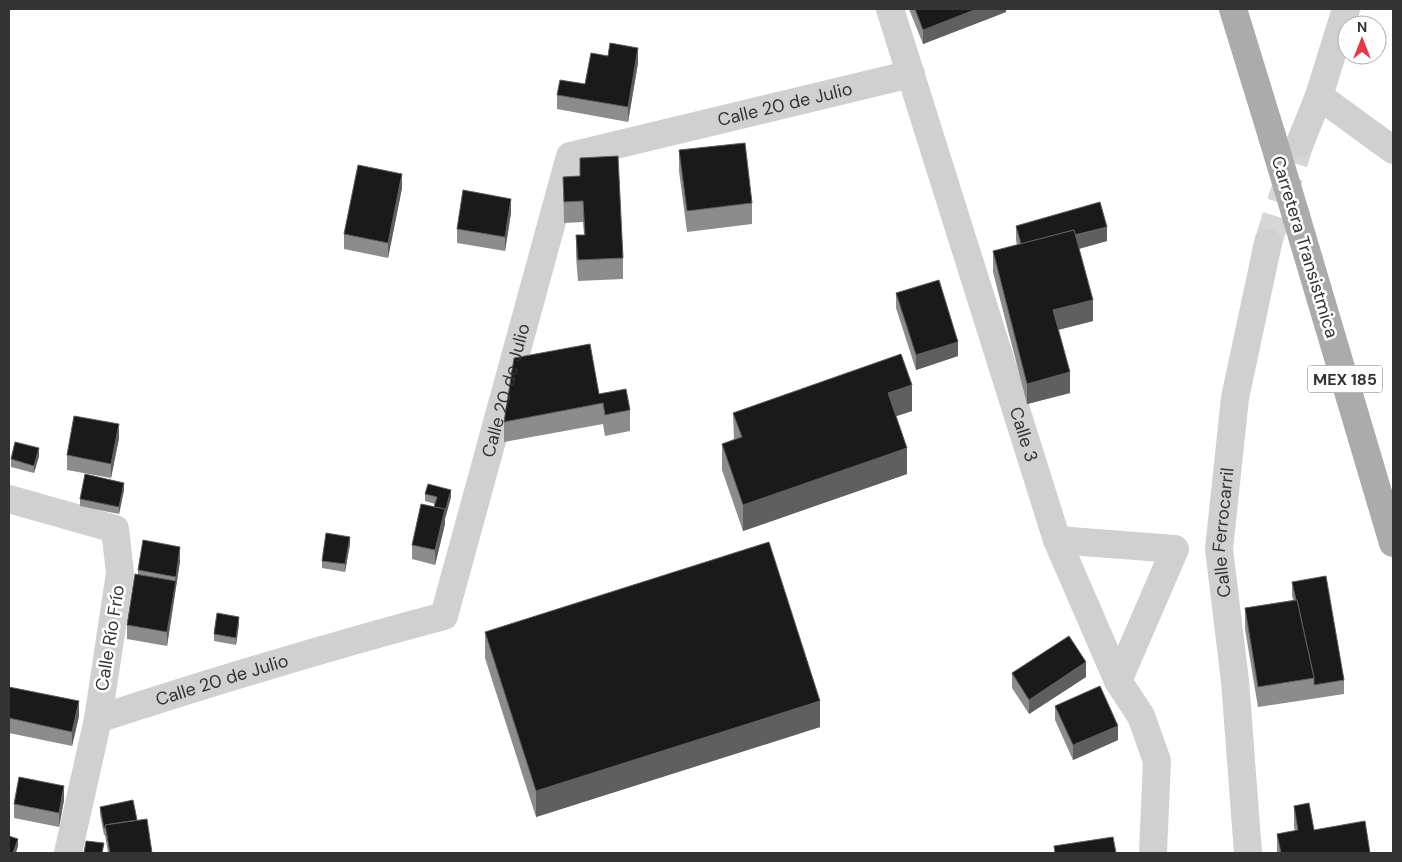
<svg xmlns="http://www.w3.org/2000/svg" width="1402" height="862" font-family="'DM Sans',sans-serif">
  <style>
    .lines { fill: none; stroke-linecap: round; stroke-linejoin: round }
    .minor-tunnel { stroke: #d6d6d6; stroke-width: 28; stroke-dasharray: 28 14; stroke-linecap: butt }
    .minor { stroke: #d0d0d0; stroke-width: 28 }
    .major { stroke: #ababab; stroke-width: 28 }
    .major-bridge { stroke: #ababab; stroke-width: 28 }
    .wall { fill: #8c8c8c }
    .shaded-wall { fill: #5f5f5f }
    .building { fill: #1a1a1a; stroke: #5f5f5f }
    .labels { text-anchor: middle; stroke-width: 5; stroke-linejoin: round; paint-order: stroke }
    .shield { fill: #fff; stroke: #707070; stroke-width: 1 }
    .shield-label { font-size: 16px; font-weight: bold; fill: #333 }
    .street-label { font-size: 18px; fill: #333; stroke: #fff }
  </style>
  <rect width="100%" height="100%" fill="#fff"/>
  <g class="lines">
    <!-- minor-tunnel -->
    <path class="minor-tunnel" d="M1268 243 1300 143"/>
    <!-- minor -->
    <g class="minor">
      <path id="s1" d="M890 9 1057 540 1118 681 1141 716 1157 761 1153 853"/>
      <path d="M1319 96 1393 150"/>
      <path d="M1300 143 1319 96 1346 9"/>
      <path d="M9 499 115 529 120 573 98 719 68 853"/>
      <path d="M1057 540 1175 549 1118 681"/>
      <path id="s2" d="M98 719C212 682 327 647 444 616L570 156 911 74"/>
      <path id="s3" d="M1248 853 1235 681 1219 549 1235 398 1268 243"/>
    </g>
    <!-- major -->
    <g class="major">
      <path d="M1233 9 1272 136"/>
      <path d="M1296 216 1393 543"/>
    </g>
    <!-- major-bridge -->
    <path class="major-bridge" d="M1272 136 1296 216"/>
  </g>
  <!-- wall -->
  <g class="wall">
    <path d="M909 9H1006V12L923 44Z"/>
    <path d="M608 56 638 63 628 122 557 109V95L585 84Z"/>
    <path d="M679 150 752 203V224L687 232 679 171Z"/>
    <path d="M580 158 623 258V279L578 281 576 256V235H584L583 222 564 223 563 177 580 176Z"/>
    <path d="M402 188 388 258 344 249V234Z"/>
    <path d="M511 213 505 251 457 243V229Z"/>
    <path d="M1016 226 1107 241 1079 249 1093 321 1058 330 1070 393 1027 404 993 272V251L1017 245 1016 240Z"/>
    <path d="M896 293 958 356 916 370 896 308Z"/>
    <path d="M599 394 630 410V431L605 436 603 424 504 442V422Z"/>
    <path d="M912 411 896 416 907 474 743 531 722 470V444L734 439 733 413Z"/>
    <path d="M119 438 111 478 67 470V455Z"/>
    <path d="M39 456 34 473 11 467V459Z"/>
    <path d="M124 490 119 514 80 506V499Z"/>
    <path d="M425 494 451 497 445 519V524L435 565 412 559V545L434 507 435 504 425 501Z"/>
    <path d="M350 544 345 572 322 568V561Z"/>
    <path d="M180 561 167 646 127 639V625L138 575V570Z"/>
    <path d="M1292 582 1344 680V694L1258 707 1245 629V608L1293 600 1292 596Z"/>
    <path d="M239 624 236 645 214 641V634Z"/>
    <path d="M485 632 820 727 536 817 485 658Z"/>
    <path d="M1012 673 1086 677 1029 714 1012 688Z"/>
    <path d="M9 687 79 716 72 746 9 733Z"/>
    <path d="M1055 706 1118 740 1073 760 1055 720Z"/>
    <path d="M64 800 59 827 14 818V804Z"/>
    <path d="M1294 806 1314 830 1370 853H1277V834L1295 831 1294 827Z"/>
    <path d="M100 807 137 820 152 853H108L105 835H104L100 814Z"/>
  </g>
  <!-- shaded-wall -->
  <g class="shaded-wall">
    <path d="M977 9H1006V12L923 44V30Z"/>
    <path d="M638 48V63L628 122V107Z"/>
    <path d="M402 174V188L388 258V243Z"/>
    <path d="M511 199V213L505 251V237Z"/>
    <path d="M1107 227V241L1023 264V249Z"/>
    <path d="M1093 300V321L1053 331V310Z"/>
    <path d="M958 342V356L916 370V355Z"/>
    <path d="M1070 372V393L1027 404V384Z"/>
    <path d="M912 385V411L888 419V393Z"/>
    <path d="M119 424V438L111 478V464Z"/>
    <path d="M39 448V456L34 473V466Z"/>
    <path d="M907 448V474L743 531V505Z"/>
    <path d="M124 483V490L119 514V507Z"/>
    <path d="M451 490V497L445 519V512Z"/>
    <path d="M445 509V524L435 565V550Z"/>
    <path d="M350 537V544L345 572V564Z"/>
    <path d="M180 547V561L167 646V632Z"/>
    <path d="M239 617V624L236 645V638Z"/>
    <path d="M1086 662V677L1029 714V700Z"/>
    <path d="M79 701V716L72 746V732Z"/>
    <path d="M820 701V727L536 817V791Z"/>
    <path d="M1118 726V740L1073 760V745Z"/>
    <path d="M64 786V800L59 827V813Z"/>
    <path d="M18 839V846L16 853H13Z"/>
  </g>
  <!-- building -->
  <g class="building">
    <path d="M915 9H977L923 30Z"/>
    <path d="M610 43 638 48 628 107 557 95 560 80 585 84 591 53 608 56Z"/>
    <path d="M745 143 752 203 687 211 679 150Z"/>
    <path d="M618 156 623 258 578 260 576 235H585L583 201 564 202 563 177 580 176V158Z"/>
    <path d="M358 165 402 174 388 243 344 234Z"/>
    <path d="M463 190 511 199 505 237 457 229Z"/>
    <path d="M1100 202 1107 227 1075 235 1074 230 1021 244 1016 226Z"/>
    <path d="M1074 230 1093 300 1053 310 1070 372 1027 384 993 251Z"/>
    <path d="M939 280 958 342 916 355 896 293Z"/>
    <path d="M590 344 599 394 626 389 630 410 605 415 603 403 504 422 514 358Z"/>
    <path d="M901 354 912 385 888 393 907 448 743 505 722 444 742 437 733 413Z"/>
    <path d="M74 416 119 424 111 464 67 455Z"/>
    <path d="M15 442 39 448 34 466 11 459Z"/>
    <path d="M85 474 124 483 119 507 80 499Z"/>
    <path d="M428 484 451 490 445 512V509L434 507 437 497 425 494Z"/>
    <path d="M421 504 445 509 435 550 412 545Z"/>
    <path d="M326 533 350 537 345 564 322 561Z"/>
    <path d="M143 540 180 547 176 577 138 570Z"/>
    <path d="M769 542 820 701 536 791 485 632Z"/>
    <path d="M135 574 176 581 167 632 127 625Z"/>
    <path d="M1326 576 1344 680 1314 685V678L1297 600H1296L1292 582Z"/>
    <path d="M1297 600 1314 678 1258 687 1245 608Z"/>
    <path d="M217 613 239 617 236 638 214 634Z"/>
    <path d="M1069 636 1086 662 1029 700 1012 673Z"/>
    <path d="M1100 686 1118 726 1073 745 1055 706Z"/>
    <path d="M9 687 79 701 72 732 9 718Z"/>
    <path d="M19 777 64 786 59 813 14 804Z"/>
    <path d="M133 800 137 820 105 825 106 827 104 828 100 807Z"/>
    <path d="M1309 803 1314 830 1365 821 1370 853H1281L1277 834 1298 830 1294 806Z"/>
    <path d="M147 819 152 853H110L105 825Z"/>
    <path d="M9 836 18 839 13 853H9Z"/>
    <path d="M1113 837 1116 853H1055L1054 846Z"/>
    <path d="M86 841 104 843 102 853H84Z"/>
  </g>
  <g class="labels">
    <!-- shield labels -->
    <rect class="shield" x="1307.5" y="365.5" width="75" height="27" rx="4"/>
    <g class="shield-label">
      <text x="1345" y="385">MEX 185</text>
    </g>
    <!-- street labels -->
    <g class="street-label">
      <text dy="6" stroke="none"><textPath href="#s2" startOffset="1059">Calle 20 de Julio</textPath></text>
      <text transform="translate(1305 247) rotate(73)" y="6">Carretera Transistmica</text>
      <text dy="6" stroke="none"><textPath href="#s2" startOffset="595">Calle 20 de Julio</textPath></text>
      <text dy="6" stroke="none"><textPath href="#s1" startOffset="446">Calle 3</textPath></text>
      <text dy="6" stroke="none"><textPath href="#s3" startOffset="322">Calle Ferrocarril</textPath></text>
      <text transform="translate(110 638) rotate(-81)" y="6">Calle Río Frío</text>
      <text dy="6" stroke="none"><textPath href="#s2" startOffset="130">Calle 20 de Julio</textPath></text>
    </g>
  </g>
  <!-- border -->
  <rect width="1402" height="862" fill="none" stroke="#333333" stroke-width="20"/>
  <!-- north arrow -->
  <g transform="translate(1362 40)"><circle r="24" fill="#ffffff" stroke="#adadad"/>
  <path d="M0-4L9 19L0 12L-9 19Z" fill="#e63946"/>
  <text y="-8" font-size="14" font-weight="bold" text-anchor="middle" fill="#333333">N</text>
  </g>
</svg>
